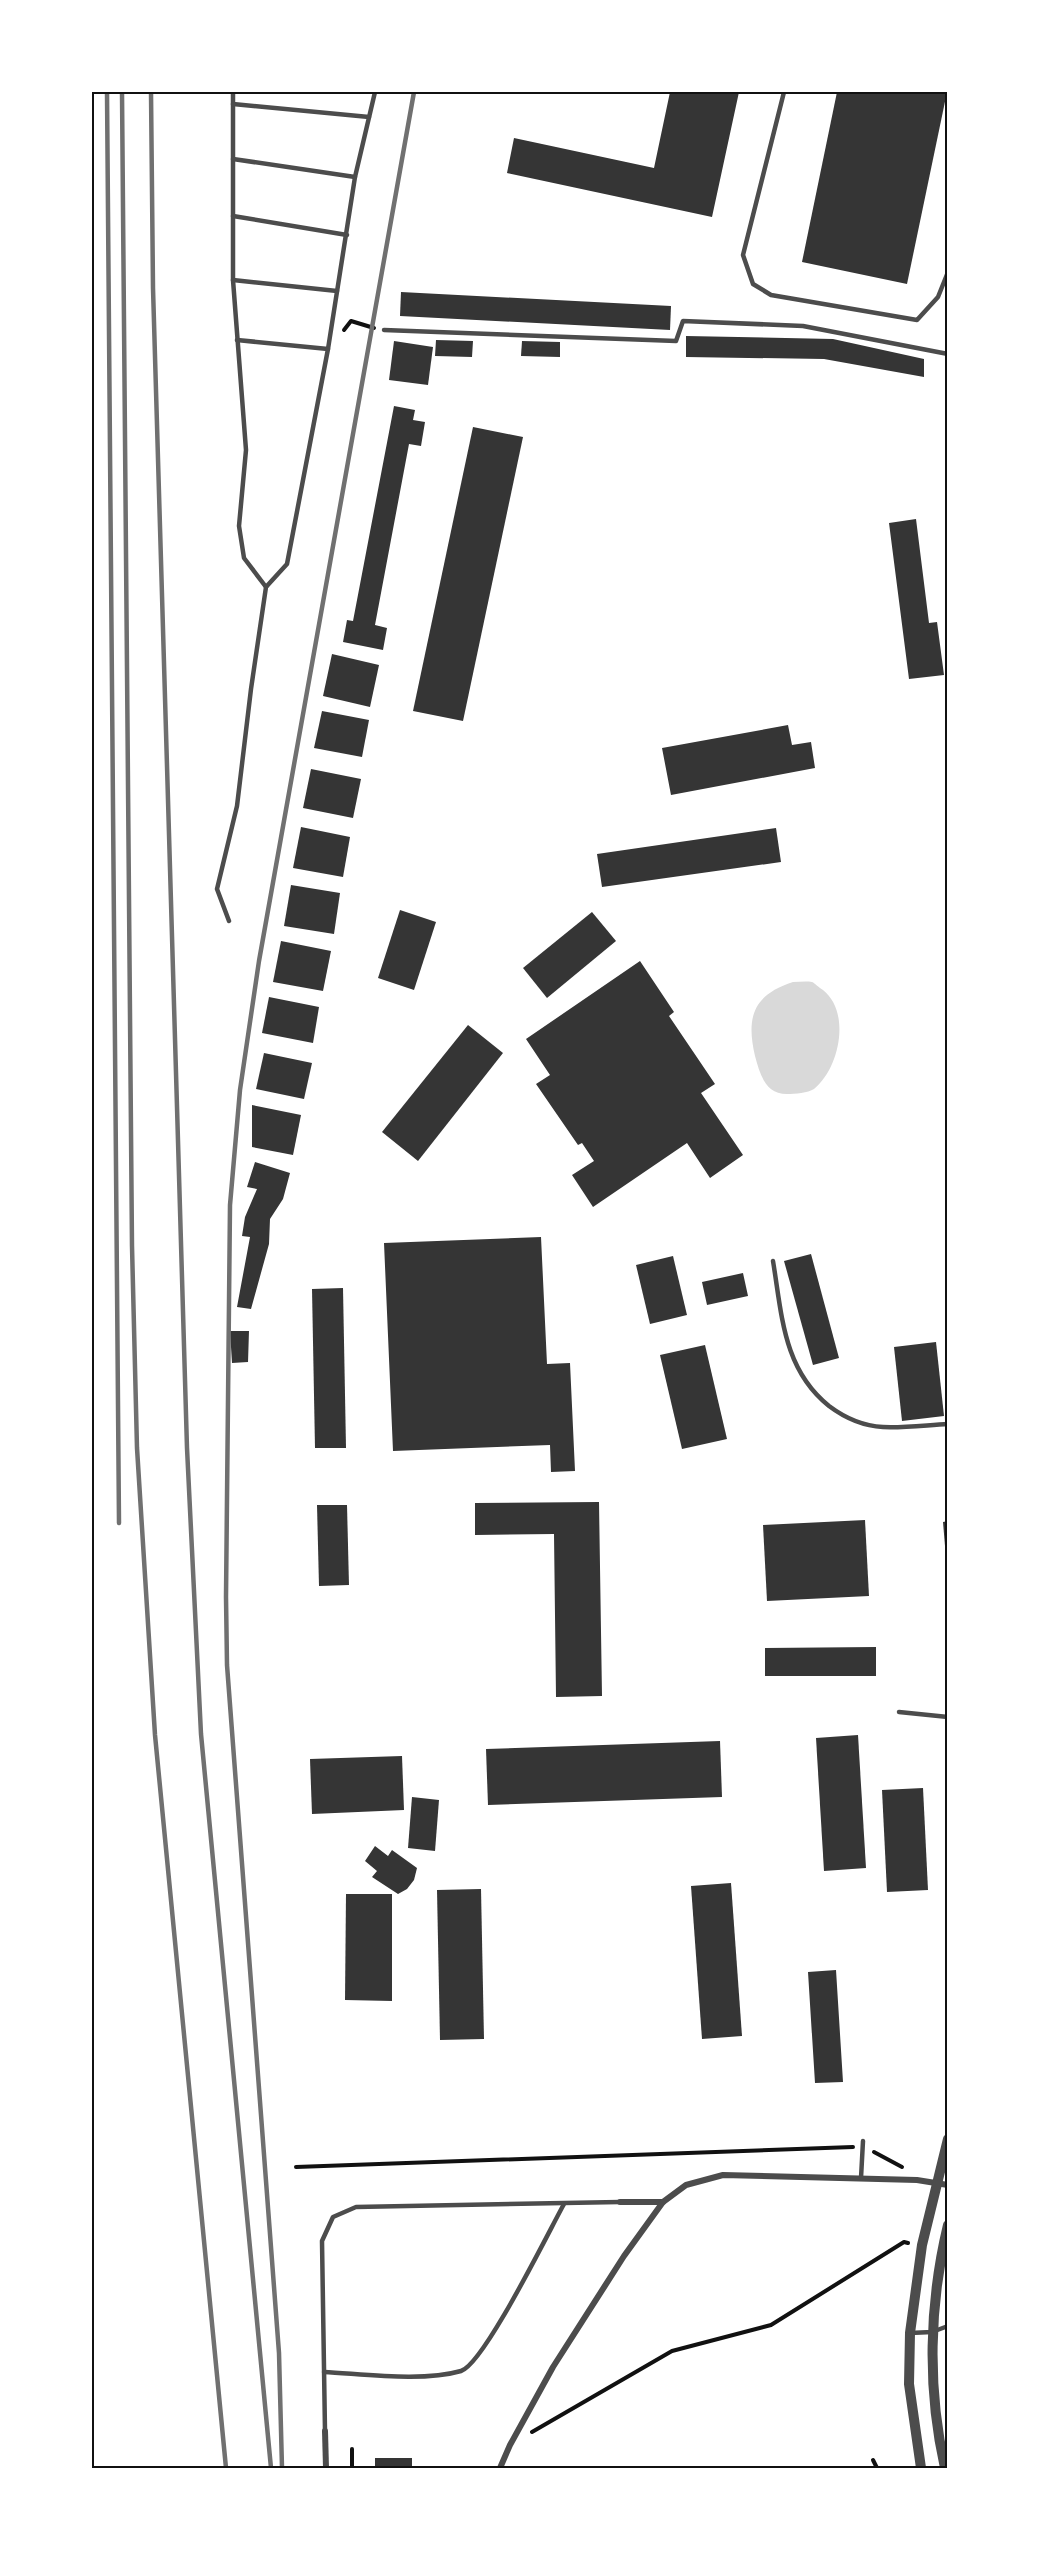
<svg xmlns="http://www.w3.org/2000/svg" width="1039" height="2560" font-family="'Open Sans',sans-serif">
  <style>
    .water { fill: #d9d9d9 }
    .building { fill: #353535 }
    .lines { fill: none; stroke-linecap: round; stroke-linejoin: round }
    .path { stroke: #111; stroke-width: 4 }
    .service { stroke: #4c4c4c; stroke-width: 4.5 }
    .minor { stroke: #4c4c4c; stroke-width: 6 }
    .tertiary { stroke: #4c4c4c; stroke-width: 10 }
    .rail { stroke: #707070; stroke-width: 4.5 }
    .neatline { fill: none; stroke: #111; stroke-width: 2 }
  </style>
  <rect width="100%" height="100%" fill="#fff"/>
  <!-- water -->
  <path class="water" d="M793 982C799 982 806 981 812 982 815 983 819 988 823 990 851 1012 840 1068 814 1089 808 1093 795 1094 787 1094 765 1094 760 1074 755 1056 746 1017 753 995 793 982Z"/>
  <!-- building -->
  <g class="building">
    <path d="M670 92H739L712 217 507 173 514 138 654 168Z"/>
    <path d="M837 92H947L907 284 802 262Z"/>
    <path d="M401 292 671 306 670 330 400 316Z"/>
    <path d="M686 336 833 339 924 359V377L824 359 686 357Z"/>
    <path d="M436 340 473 341 472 357 435 356Z"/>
    <path d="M394 341 433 347 428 385 389 380Z"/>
    <path d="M522 341 560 342V357L521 356Z"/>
    <path d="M394 406 415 410 413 420 425 422 421 446 409 444 375 625 387 628 383 650 343 642 347 620 353 621Z"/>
    <path d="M473 427 523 437 463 721 413 711Z"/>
    <path d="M916 519 929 623 937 622 944 675 909 679 889 523Z"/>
    <path d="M332 654 379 665 370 707 323 696Z"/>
    <path d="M322 711 369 720 362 757 314 748Z"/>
    <path d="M788 725 792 745 811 742 815 768 671 795 662 748Z"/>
    <path d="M311 769 361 779 353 818 303 808Z"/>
    <path d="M301 827 350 837 343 877 293 868Z"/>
    <path d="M776 828 781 862 602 887 597 854Z"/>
    <path d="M291 885 340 893 334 934 284 926Z"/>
    <path d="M400 910 436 922 414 990 378 978Z"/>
    <path d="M592 912 616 941 547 998 523 968Z"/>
    <path d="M281 941 331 951 323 991 273 982Z"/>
    <path d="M640 961 674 1012 669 1016 715 1084 701 1093 743 1155 710 1178 687 1143 593 1207 572 1175 594 1161 582 1143 578 1145 536 1084 550 1075 526 1039Z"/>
    <path d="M269 997 319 1007 313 1043 262 1033Z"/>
    <path d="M468 1025 503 1053 418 1161 382 1132Z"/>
    <path d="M264 1053 312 1063 304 1099 256 1089Z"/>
    <path d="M252 1105 301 1115 293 1155 252 1147Z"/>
    <path d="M255 1162 290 1173 283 1199 270 1219 269 1244 251 1309 237 1307 250 1237 242 1236 245 1217 257 1189 247 1187Z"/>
    <path d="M541 1237 547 1364 570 1363 575 1471 551 1472 550 1445 393 1451 384 1243Z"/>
    <path d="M811 1254 839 1358 813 1365 784 1261Z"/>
    <path d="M673 1256 687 1315 650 1324 636 1265Z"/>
    <path d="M743 1273 748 1296 707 1305 702 1282Z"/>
    <path d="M343 1288 346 1448H315L312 1289Z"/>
    <path d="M230 1331H249L248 1362 232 1363Z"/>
    <path d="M936 1342 944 1416 902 1421 894 1347Z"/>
    <path d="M705 1345 727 1439 682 1449 660 1355Z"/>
    <path d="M599 1502 602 1696 556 1697 554 1534 475 1535V1503Z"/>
    <path d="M317 1505H347L349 1585 319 1586Z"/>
    <path d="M865 1520 869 1596 767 1601 763 1525Z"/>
    <path d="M948 1521V1558H946L943 1522Z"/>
    <path d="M876 1647V1676H765V1648Z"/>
    <path d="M858 1735 866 1868 824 1871 816 1738Z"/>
    <path d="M720 1741 722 1797 488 1805 486 1749Z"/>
    <path d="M402 1756 404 1810 312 1814 310 1759Z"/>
    <path d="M923 1788 928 1890 887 1892 882 1790Z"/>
    <path d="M412 1797 439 1800 435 1851 408 1848Z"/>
    <path d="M375 1846 388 1856 392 1850 417 1868 414 1880 407 1889 398 1894 372 1877 377 1871 365 1861Z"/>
    <path d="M731 1883 742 2036 702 2039 691 1886Z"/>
    <path d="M481 1889 484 2039 440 2040 437 1890Z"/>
    <path d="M346 1894H392V2001L345 2000Z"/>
    <path d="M836 1970 843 2082 815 2083 808 1972Z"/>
    <rect x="375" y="2458" width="37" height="10"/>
  </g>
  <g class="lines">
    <!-- path -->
    <g class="path">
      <path d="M344 330 351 321 374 328"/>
      <path d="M874 2152 902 2167"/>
      <path d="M296 2167 853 2147"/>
      <path d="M532 2432 672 2351 771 2325 904 2242 908 2243"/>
      <path d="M352 2449V2468"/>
      <path d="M873 2460 877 2468"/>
    </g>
    <!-- service -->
    <g class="service">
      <path d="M233 92V280L246 450 239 526 244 558 266 587"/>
      <path d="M784 92 743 255 753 284 771 295 917 320 938 297 948 272"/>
      <path d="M233 104 369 117"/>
      <path d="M233 159 355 177"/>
      <path d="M233 216 347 235"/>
      <path d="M233 280 337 291"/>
      <path d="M384 330 676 341 683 321 803 326 948 354"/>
      <path d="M237 340 328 349"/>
      <path d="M229 921 217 889 237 806 251 689 266 587 287 564 328 349 355 177 375 92"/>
      <path d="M773 1261C782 1315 783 1369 829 1406 845 1418 863 1426 883 1427 904 1428 927 1425 948 1424"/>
      <path d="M899 1712 948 1717"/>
      <path d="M861 2178 863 2141"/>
      <path d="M910 2333 932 2332 948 2326"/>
      <path d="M324 2372C364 2374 423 2382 461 2371 484 2364 549 2231 564 2204"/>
      <path d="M325 2431 322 2241 333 2217 356 2207 620 2202"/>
    </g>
    <!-- minor -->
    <g class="minor">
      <path d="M620 2202H663"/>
      <path d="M325 2431 326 2468"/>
      <path d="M500 2468 510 2445 553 2367 624 2256 663 2202 686 2185 723 2175 917 2180 948 2185"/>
    </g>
    <!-- tertiary -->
    <g class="tertiary">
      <path d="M921 2468 909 2384 910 2333 922 2245 948 2139"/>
      <path d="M945 2468C927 2388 929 2304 948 2225"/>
    </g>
    <!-- rail -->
    <g class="rail">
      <path d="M107 92 119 1523"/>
      <path d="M122 92 132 1246 137 1448 155 1735 226 2468"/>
      <path d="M151 92 153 288 187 1448 201 1734 271 2468"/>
      <path d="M282 2468 279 2353 227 1665 226 1597 230 1205 240 1090 259 961 414 92"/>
    </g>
  </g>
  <!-- border -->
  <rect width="1039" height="2560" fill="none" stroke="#ffffff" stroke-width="186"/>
  <rect x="93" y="93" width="853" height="2374" class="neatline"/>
</svg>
